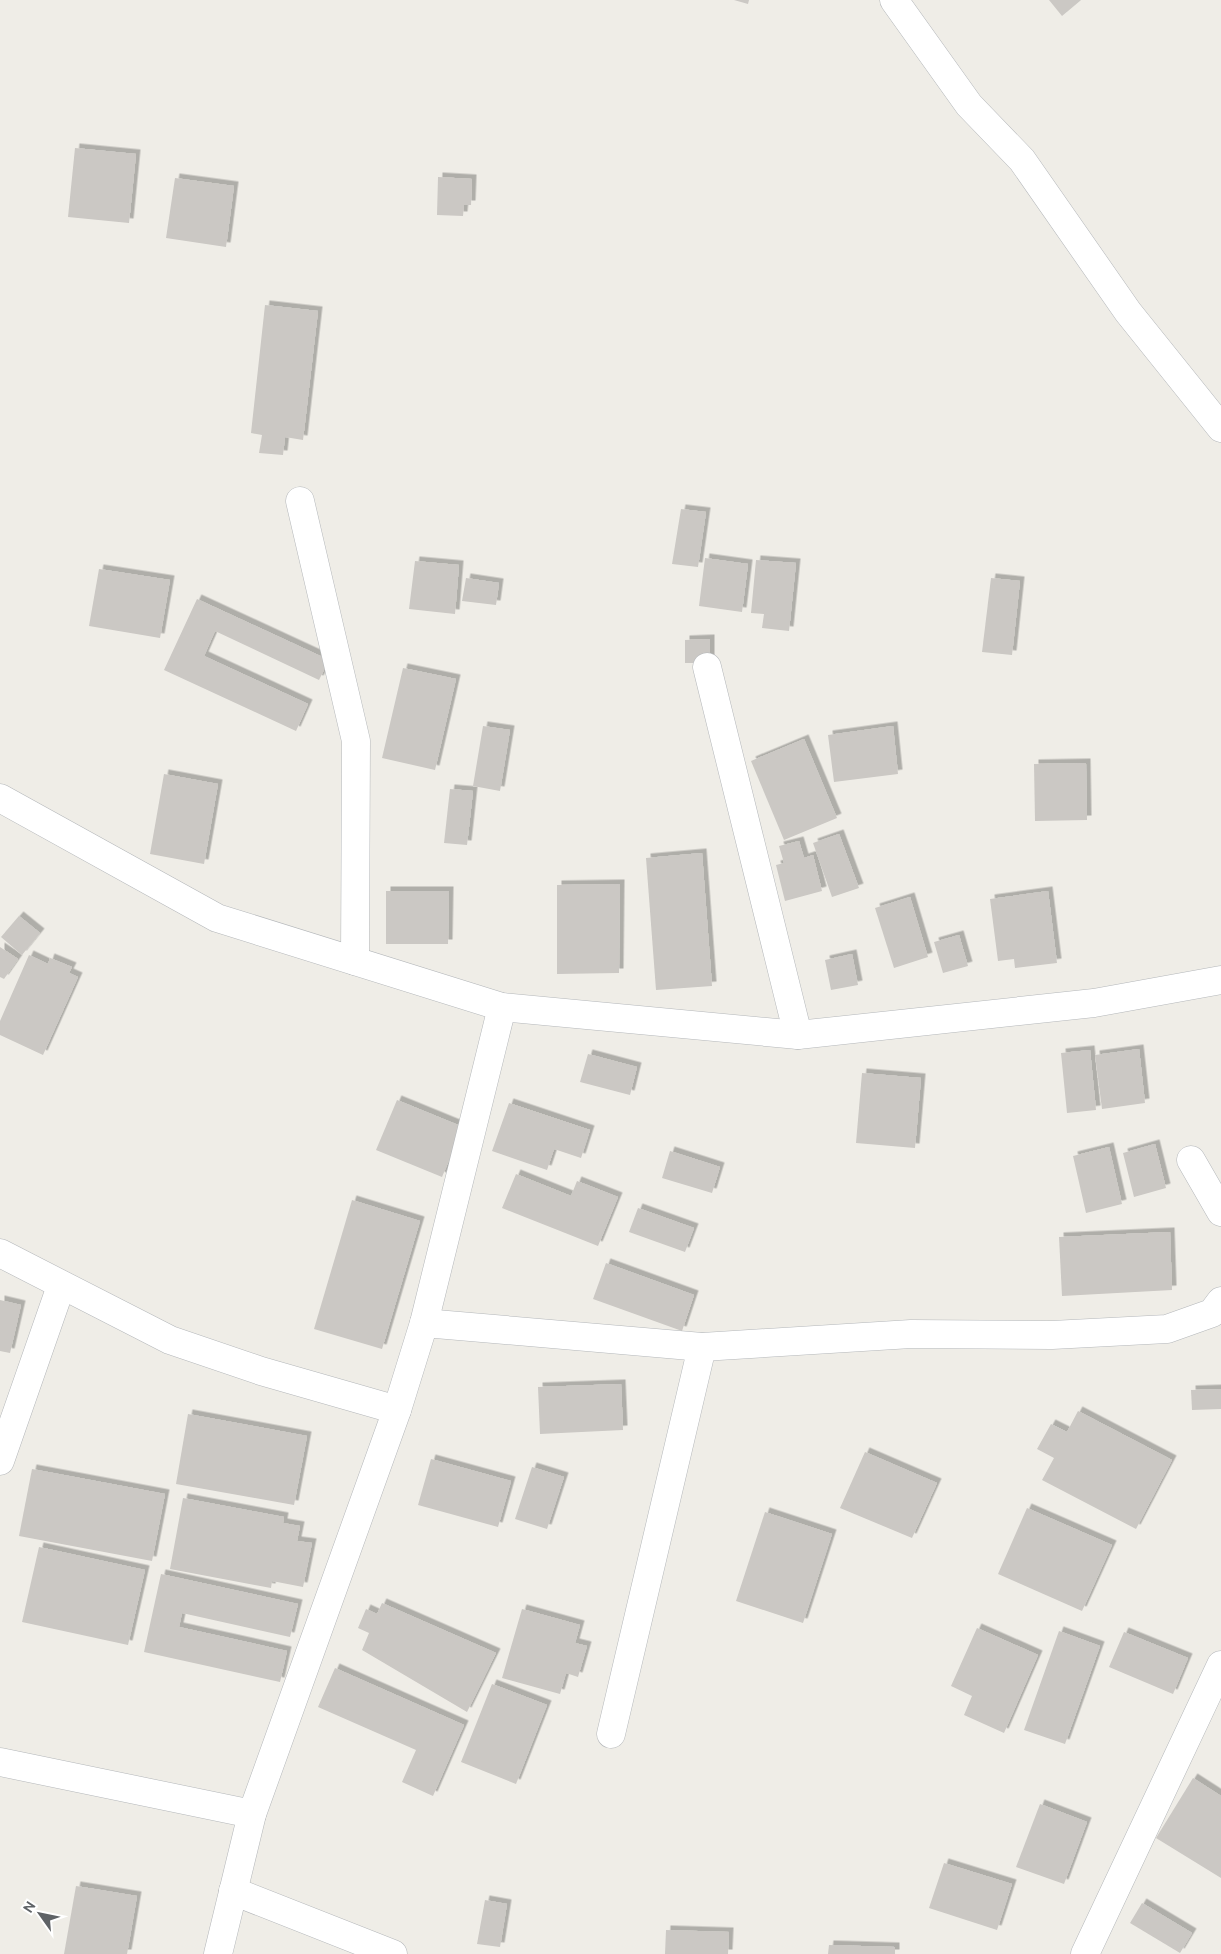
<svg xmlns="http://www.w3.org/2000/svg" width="1221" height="1954" font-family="Ubuntu,sans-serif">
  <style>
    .building { fill: #cbc8c4; filter: url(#shadow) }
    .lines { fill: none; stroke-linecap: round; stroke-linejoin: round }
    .minor-casing { stroke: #b4b7ba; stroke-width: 29 }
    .minor { stroke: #fff; stroke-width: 28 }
  </style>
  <defs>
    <filter id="shadow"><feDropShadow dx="4.5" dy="-4.5" stdDeviation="0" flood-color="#0004"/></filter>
  </defs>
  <rect width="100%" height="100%" fill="#efede7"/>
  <!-- building -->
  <g class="building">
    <path d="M734 0H749L748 4Z"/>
    <path d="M1049 0H1081L1062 16Z"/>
    <path d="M75 148 136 154 129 223 68 217Z"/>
    <path d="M438 177 472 179 471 205H464L463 216 437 215Z"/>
    <path d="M175 178 234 186 226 247 166 238Z"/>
    <path d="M265 305 318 311 303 440 285 437 283 455 259 453 262 435 251 433Z"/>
    <path d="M681 509 706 512 698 567 672 564Z"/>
    <path d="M705 558 748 564 742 612 699 606Z"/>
    <path d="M756 560 796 563 789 631 762 628 764 614 751 613Z"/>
    <path d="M415 561 459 565 455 614 409 609Z"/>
    <path d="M99 569 170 580 160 638 89 626Z"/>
    <path d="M466 578 499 583 496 605 462 601Z"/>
    <path d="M991 578 1020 581 1012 655 982 652Z"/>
    <path d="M197 599 329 660 319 680 215 631 204 656 308 704 296 731 164 670Z"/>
    <path d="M710 639V663H685V640Z"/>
    <path d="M403 668 456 679 435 770 382 758Z"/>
    <path d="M483 726 510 730 500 791 473 786Z"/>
    <path d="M893 726 898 774 834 782 828 735Z"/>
    <path d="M804 739 837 818 784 840 751 761Z"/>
    <path d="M1086 763 1087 820 1035 821 1034 764Z"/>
    <path d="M164 774 218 784 204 864 150 854Z"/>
    <path d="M450 789 473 791 467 845 444 843Z"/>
    <path d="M839 834 859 888 832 897 813 843Z"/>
    <path d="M799 841 804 858 813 855 822 891 785 901 776 865 784 863 779 846Z"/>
    <path d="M702 853 712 986 656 990 646 858Z"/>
    <path d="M620 884 619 973 557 974V885Z"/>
    <path d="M386 891H449L448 944H386Z"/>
    <path d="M1048 891 1057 963 1015 968 1014 959 998 961 990 899Z"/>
    <path d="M910 897 928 957 894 968 875 908Z"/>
    <path d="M19 916 40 933 22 955 1 937Z"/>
    <path d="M959 935 968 966 943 973 934 942Z"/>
    <path d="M0 947 18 959 4 979 0 977Z"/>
    <path d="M852 954 858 985 831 990 825 960Z"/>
    <path d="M29 955 48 964 50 958 72 967 69 973 78 977 43 1055 0 1035V1021Z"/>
    <path d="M1139 1049 1145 1103 1102 1109 1095 1055Z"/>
    <path d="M1090 1050 1096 1110 1067 1113 1061 1053Z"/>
    <path d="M588 1054 637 1067 630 1095 580 1082Z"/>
    <path d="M862 1073 921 1078 915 1148 856 1143Z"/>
    <path d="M397 1100 463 1127 442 1177 376 1150Z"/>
    <path d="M509 1103 590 1130 581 1158 554 1149 547 1170 492 1151Z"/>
    <path d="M1155 1144 1166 1188 1134 1197 1123 1153Z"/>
    <path d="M1109 1147 1122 1204 1086 1213 1073 1156Z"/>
    <path d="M670 1151 720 1167 712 1193 662 1178Z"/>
    <path d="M516 1174 571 1196 577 1181 618 1197 598 1246 502 1208Z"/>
    <path d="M352 1200 420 1221 382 1349 314 1329Z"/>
    <path d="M638 1208 694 1228 685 1252 629 1232Z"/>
    <path d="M1170 1232 1172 1290 1062 1296 1059 1237Z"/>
    <path d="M606 1263 694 1295 682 1331 593 1299Z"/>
    <path d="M0 1300 21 1305 10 1353 0 1351Z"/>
    <path d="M621 1384 623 1430 540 1434 538 1387Z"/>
    <path d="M1221 1389V1409L1192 1410 1191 1390Z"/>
    <path d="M1078 1411 1172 1460 1136 1529 1042 1480 1054 1458 1037 1449 1051 1424 1067 1432Z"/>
    <path d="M188 1414 307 1436 294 1505 176 1484Z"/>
    <path d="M865 1452 937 1483 912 1538 840 1508Z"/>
    <path d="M431 1459 511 1481 498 1527 418 1505Z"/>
    <path d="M532 1467 564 1477 547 1529 515 1519Z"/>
    <path d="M32 1469 165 1494 152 1561 19 1536Z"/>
    <path d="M183 1498 284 1517 283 1523 300 1526 297 1541 312 1543 303 1587 272 1581 271 1588 170 1569Z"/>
    <path d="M1027 1508 1112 1545 1082 1611 998 1574Z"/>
    <path d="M765 1512 832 1534 803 1623 736 1601Z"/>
    <path d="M39 1547 145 1570 128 1645 22 1622Z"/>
    <path d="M161 1574 298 1604 290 1637 182 1613 179 1627 287 1651 280 1682 144 1652Z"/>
    <path d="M382 1603 496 1653 467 1712 362 1650 369 1633 358 1628 366 1609 377 1614Z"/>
    <path d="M522 1609 580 1625 575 1643 587 1646 578 1677 566 1673 560 1694 502 1678Z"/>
    <path d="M977 1628 1038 1655 1004 1733 964 1715 972 1696 951 1686Z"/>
    <path d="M1059 1631 1100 1646 1065 1744 1024 1730Z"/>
    <path d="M1124 1632 1188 1658 1173 1694 1109 1667Z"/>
    <path d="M335 1668 464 1725 433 1796 402 1782 416 1750 318 1707Z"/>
    <path d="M492 1684 547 1705 516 1784 461 1762Z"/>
    <path d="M1193 1778 1221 1796V1878L1156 1838Z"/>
    <path d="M1040 1804 1087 1822 1064 1884 1016 1867Z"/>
    <path d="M944 1863 1012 1884 997 1930 929 1908Z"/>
    <path d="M76 1886 137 1896 127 1954H64Z"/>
    <path d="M485 1900 507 1904 500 1947 477 1944Z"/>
    <path d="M1142 1903 1192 1933 1180 1953 1130 1923Z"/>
    <path d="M666 1930 729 1932 728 1954H665Z"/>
    <path d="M829 1945 895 1947V1954H828Z"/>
  </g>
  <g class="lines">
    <defs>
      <g id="minor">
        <path d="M894 0 969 105 1022 160 1128 312 1221 428"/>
        <path d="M300 501 356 741 355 961"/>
        <path d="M707 667 798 1035"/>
        <path d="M0 798 217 918 502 1007 798 1035 1094 1003 1221 980"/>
        <path d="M1191 1160 1221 1212"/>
        <path d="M0 1253 170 1340 261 1371 397 1410"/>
        <path d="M424 1323 702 1347 911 1334 1052 1335 1167 1329 1212 1313 1221 1301"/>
        <path d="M0 1461 61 1286"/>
        <path d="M611 1734 702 1347"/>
        <path d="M0 1762 252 1814"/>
        <path d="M233 1891 393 1954"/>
        <path d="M218 1954 252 1814 397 1410 424 1323 502 1007"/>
        <path d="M1085 1954 1221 1665"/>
      </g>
    </defs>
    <!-- minor casing -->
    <use href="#minor" class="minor-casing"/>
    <!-- minor -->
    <use href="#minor" class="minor"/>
  </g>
  <!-- north arrow -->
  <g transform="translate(40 1914) rotate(303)" stroke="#ffffff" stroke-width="4" paint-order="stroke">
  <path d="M0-4L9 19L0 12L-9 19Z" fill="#5e6266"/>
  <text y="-8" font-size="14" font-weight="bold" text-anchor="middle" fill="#5e6266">N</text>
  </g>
</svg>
